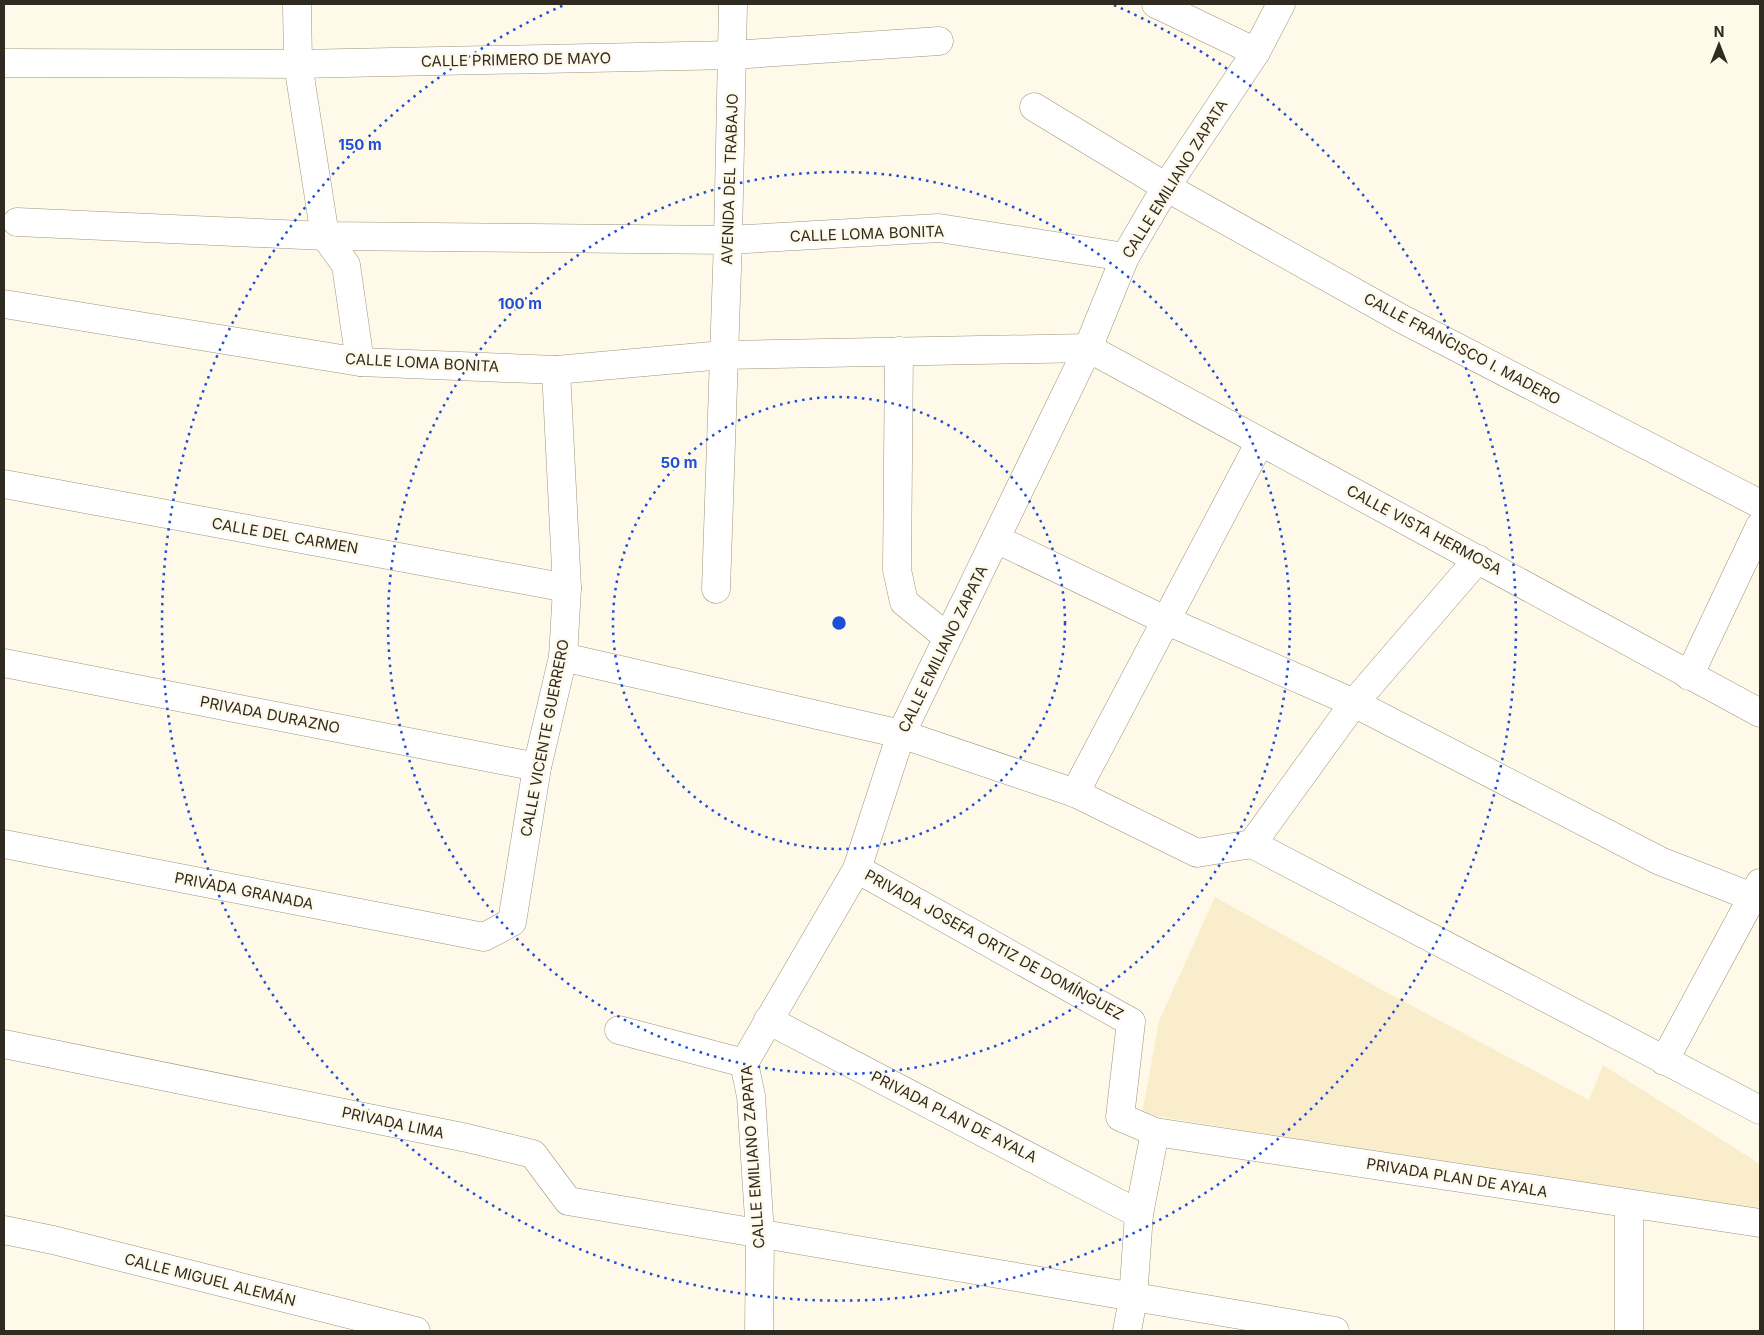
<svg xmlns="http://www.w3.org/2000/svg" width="1764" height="1335" font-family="Inter,sans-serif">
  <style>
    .built { fill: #f9edcb }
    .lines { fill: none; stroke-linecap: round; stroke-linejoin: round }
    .minor-casing { stroke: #9d947b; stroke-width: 29 }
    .minor { stroke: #fff; stroke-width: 28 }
    .ring { fill: none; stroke: #1d4ed8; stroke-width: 2.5; stroke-dasharray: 2.5 5 }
    .labels { text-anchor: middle; stroke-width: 5; stroke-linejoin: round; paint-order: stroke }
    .street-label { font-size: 15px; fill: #2f2b21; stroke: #fef9e9 }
    .centre { fill: #1d4ed8; stroke: #fef9e9; stroke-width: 2.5 }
    .ring-label { font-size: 15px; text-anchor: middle; font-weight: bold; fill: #1d4ed8; stroke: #fef9e9; stroke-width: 5; stroke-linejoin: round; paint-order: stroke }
  </style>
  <rect width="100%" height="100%" fill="#fef9e9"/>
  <!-- built -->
  <path class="built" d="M1215 897 1375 986 1589 1100 1603 1065 1760 1164V1213L1142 1114 1159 1021Z"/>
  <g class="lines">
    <defs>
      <g id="minor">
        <path d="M297 4 298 64 325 236 346 265 360 362"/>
        <path d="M1156 4 1256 52"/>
        <path d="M4 63 298 64 733 55 939 41"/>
        <path d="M1034 107 1166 187 1404 320 1760 504"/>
        <path d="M17 222 325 236 728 240 939 228 1125 257"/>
        <path d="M4 304 360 362 556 370 723 355 1088 348 1760 713"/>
        <path d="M899 351 897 570 904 602 947 637"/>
        <path d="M4 484 567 588"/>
        <path d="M996 539 1165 620 1354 703 1660 861 1760 900"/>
        <path d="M716 589 728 240 733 4"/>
        <path d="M563 657 901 734 1075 793 1197 853 1252 844 1760 1110"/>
        <path d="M4 663 537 767"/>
        <path d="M1689 676 1760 526"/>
        <path d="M1075 793 1260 442"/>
        <path d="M4 844 484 937 512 922 537 767 563 657 567 588 556 370"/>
        <path d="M1252 844 1354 703 1478 559"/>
        <path d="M857 869 1131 1022 1120 1117 1155 1132 1760 1223"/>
        <path d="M768 1020 1139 1214"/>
        <path d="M619 1030 744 1063"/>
        <path d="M4 1044 467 1138 533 1154 568 1201 1335 1331"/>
        <path d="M1664 1061 1760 883"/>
        <path d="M4 1230 53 1240 416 1331"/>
        <path d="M759 1331 760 1234 751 1096 744 1063 857 869 901 734 1088 348 1125 257 1166 187 1256 52 1281 4"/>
        <path d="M1127 1331 1133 1299 1139 1214 1155 1132"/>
        <path d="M1629 1331V1204"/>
      </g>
    </defs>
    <!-- minor casing -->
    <use href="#minor" class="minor-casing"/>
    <!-- minor -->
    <use href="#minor" class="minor"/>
  </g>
  <!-- distance rings -->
  <g class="ring">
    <circle cx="839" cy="623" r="226"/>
    <circle cx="839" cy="623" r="451"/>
    <path d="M1114 5A677 677 0 1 1 564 5"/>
  </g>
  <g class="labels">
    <!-- street labels -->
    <g class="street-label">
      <text transform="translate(516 60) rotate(-1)" y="5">CALLE PRIMERO DE MAYO</text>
      <text transform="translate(730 179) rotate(-88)" y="5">AVENIDA DEL TRABAJO</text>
      <text transform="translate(1175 179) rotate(-58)" y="5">CALLE EMILIANO ZAPATA</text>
      <text transform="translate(867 234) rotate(-2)" y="5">CALLE LOMA BONITA</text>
      <text transform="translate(1462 349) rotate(28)" y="5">CALLE FRANCISCO I. MADERO</text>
      <text transform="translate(422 363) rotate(3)" y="5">CALLE LOMA BONITA</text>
      <text transform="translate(1424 530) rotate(28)" y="5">CALLE VISTA HERMOSA</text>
      <text transform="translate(285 536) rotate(10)" y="5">CALLE DEL CARMEN</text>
      <text transform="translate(943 649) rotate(-64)" y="5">CALLE EMILIANO ZAPATA</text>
      <text transform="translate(270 715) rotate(11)" y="5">PRIVADA DURAZNO</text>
      <text transform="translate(545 738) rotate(-79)" y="5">CALLE VICENTE GUERRERO</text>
      <text transform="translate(244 891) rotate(11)" y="5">PRIVADA GRANADA</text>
      <text transform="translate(994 945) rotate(29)" y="5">PRIVADA JOSEFA ORTIZ DE DOMÍNGUEZ</text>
      <text transform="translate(954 1117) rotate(27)" y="5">PRIVADA PLAN DE AYALA</text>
      <text transform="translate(393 1123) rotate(12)" y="5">PRIVADA LIMA</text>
      <text transform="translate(753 1157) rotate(-94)" y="5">CALLE EMILIANO ZAPATA</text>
      <text transform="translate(1457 1178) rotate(9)" y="5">PRIVADA PLAN DE AYALA</text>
      <text transform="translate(210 1280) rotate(14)" y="5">CALLE MIGUEL ALEMÁN</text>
    </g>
  </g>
  <circle cx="839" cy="623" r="8" class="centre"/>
  <g class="ring-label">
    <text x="360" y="150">150 m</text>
    <text x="520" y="309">100 m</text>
    <text x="679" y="468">50 m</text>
  </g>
  <!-- border -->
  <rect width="1764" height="1335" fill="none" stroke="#2f2b21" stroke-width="10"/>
  <!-- north arrow -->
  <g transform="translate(1719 45)" stroke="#fef9e9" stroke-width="4" paint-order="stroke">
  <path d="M0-4L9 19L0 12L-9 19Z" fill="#2f2b21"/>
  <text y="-8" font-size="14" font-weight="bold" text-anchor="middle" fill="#2f2b21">N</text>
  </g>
</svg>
